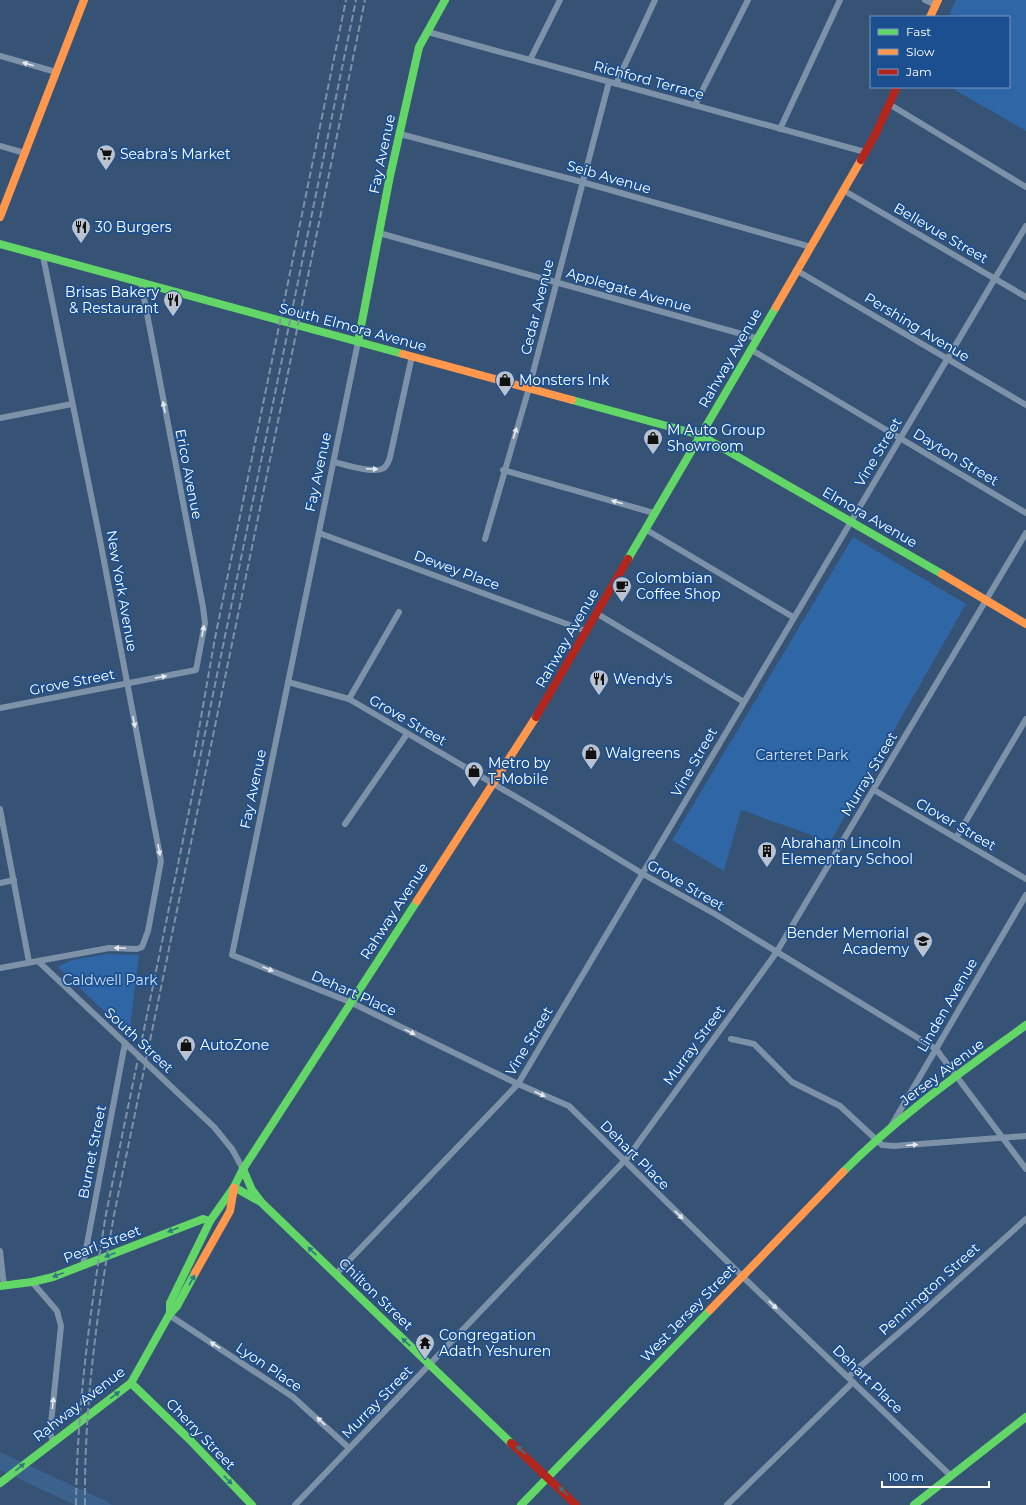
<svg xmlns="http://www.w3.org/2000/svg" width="1026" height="1505" font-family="Montserrat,sans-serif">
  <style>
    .green { fill: #2f66a5 }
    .water { fill: #3b618d }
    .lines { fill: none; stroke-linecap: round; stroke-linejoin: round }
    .street { stroke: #7d92a8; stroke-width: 6 }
    .fast { stroke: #63d668; stroke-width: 8 }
    .slow { stroke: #ff974d; stroke-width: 8 }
    .jam { stroke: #b3261e; stroke-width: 8 }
    .rail { stroke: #7e92a7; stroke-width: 2; stroke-dasharray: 7 3; stroke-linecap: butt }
    .oneway { fill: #e5e9ee }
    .oneway2 { fill: #317883 }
    .labels { text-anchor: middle; stroke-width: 3.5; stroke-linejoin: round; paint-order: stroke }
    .street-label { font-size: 14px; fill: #fff; stroke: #1b4f8f }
    .poi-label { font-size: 14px; fill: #fff; stroke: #1b4f8f; text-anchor: start }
    .park-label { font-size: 14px; fill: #cfe3fa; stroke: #1b4f8f }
  </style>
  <rect width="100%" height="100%" fill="#365274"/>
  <!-- green -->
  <g class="green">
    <path d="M956 0H1026V131L950 87H1009V17H948Z"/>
    <path d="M853 537 966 604 828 846 809 834 741 810 724 871 672 840Z"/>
    <path d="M108 954 139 955 129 1035 59 968V966L72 960Z"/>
  </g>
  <!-- water -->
  <path class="water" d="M0 1452 106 1501 112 1505H75L0 1470Z"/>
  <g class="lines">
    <!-- street -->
    <g class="street">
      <path d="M925 0 936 5"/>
      <path d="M428 32 865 152"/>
      <path d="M0 56 56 72"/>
      <path d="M530 60 560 0"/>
      <path d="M616 84 655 0"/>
      <path d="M889 104 1026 187"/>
      <path d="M695 105 748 0"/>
      <path d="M780 129 840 0"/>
      <path d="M400 134 582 182 811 247"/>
      <path d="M0 146 25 153"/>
      <path d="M843 190 1026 297"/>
      <path d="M379 233 756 338"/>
      <path d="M796 270 1026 405"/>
      <path d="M358 342 232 955 350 1002 518 1084 569 1106 742 1276 951 1476"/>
      <path d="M750 349 1026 513"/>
      <path d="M0 418 72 404"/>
      <path d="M334 462C345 465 374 474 384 468 387 465 389 461 390 457L412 356"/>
      <path d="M503 470 654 513"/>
      <path d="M645 529 793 617"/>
      <path d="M319 533 586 631"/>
      <path d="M485 539 529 388 609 82"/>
      <path d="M596 613 744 702"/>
      <path d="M288 682 349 699 545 814 643 874 715 914 936 1049 1026 1169"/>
      <path d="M349 699 399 612"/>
      <path d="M0 708 196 670 205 623 203 607 141 282"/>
      <path d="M874 790 1026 879"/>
      <path d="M0 809 29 962"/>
      <path d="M345 824 407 734"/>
      <path d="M956 838 1026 719"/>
      <path d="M0 883 14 880"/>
      <path d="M38 961 109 948 137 949 142 947 148 931 161 861 100 540 43 256"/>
      <path d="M0 968 38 961 214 1127 232 1149 243 1169"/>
      <path d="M731 1039 754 1044 792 1082 840 1106 882 1145 894 1146 1026 1136"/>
      <path d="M891 1126 1026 895"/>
      <path d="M0 1251 4 1286"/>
      <path d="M83 1265 125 1043"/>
      <path d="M336 1274 518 1084 1026 226"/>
      <path d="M32 1282 57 1311 61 1326 50 1433 53 1441"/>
      <path d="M169 1315 293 1397 349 1448"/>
      <path d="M848 1377 915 1319 1026 1219"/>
      <path d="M295 1505 628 1157 776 953 1026 533"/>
      <path d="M727 1505 853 1382"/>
    </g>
    <!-- fast -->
    <g class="fast">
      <path d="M0 244 403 354"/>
      <path d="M358 342 390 176 419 47 445 0"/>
      <path d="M572 400 700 435 942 574"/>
      <path d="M628 559 776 307"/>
      <path d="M243 1169 252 1190 262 1203 511 1443"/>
      <path d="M843 1172C898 1116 963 1071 1026 1025"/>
      <path d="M234 1187 259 1201"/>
      <path d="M0 1286 32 1282 53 1277 203 1219 210 1221"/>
      <path d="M170 1312V1303L210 1221 234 1187 243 1169 417 901"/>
      <path d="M131 1383 189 1439 252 1505"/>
      <path d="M0 1483 131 1383 169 1315 177 1306 195 1273"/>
      <path d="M521 1505 710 1310"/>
      <path d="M914 1505 1026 1417"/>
    </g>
    <!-- slow -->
    <g class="slow">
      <path d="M930 17 938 0"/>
      <path d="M0 217 84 0"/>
      <path d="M776 307 861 160"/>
      <path d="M403 354 572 400"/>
      <path d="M942 574 1026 624"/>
      <path d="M417 901 536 717"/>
      <path d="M195 1273 230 1211 234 1188"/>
      <path d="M710 1310 843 1172"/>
    </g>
    <!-- jam -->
    <g class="jam">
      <path d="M861 160 875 135 897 87"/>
      <path d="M536 717 628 559"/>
      <path d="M511 1443 576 1505"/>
    </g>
    <!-- rail -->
    <g class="rail">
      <path d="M194 757 215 638 346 0"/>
      <path d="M76 1505C77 1406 90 1311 106 1214L356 0"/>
      <path d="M85 1505C84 1407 97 1311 114 1215L365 0"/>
    </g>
  </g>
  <!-- one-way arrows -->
  <defs><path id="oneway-solid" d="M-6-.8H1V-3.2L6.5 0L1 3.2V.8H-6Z"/></defs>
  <g class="oneway">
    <use href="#oneway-solid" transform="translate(28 64) rotate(-164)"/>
    <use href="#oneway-solid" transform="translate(164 407) rotate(-101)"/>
    <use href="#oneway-solid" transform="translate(515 433) rotate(-73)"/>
    <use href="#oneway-solid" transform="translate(372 469) rotate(3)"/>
    <use href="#oneway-solid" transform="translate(617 502) rotate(-164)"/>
    <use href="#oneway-solid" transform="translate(203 631) rotate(-79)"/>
    <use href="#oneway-solid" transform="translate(161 677) rotate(-11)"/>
    <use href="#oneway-solid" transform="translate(134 722) rotate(79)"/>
    <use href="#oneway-solid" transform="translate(159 850) rotate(79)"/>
    <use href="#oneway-solid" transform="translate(120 948) rotate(-178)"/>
    <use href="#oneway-solid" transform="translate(268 969) rotate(22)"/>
    <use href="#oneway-solid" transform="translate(410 1032) rotate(26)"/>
    <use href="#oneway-solid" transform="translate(540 1094) rotate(24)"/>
    <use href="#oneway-solid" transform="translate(912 1145) rotate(-5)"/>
    <use href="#oneway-solid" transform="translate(679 1215) rotate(44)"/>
    <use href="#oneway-solid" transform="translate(773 1305) rotate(44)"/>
    <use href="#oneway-solid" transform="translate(215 1345) rotate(-147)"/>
    <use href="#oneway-solid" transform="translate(53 1403) rotate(-84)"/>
    <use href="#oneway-solid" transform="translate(321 1421) rotate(-136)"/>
  </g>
  <g class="oneway2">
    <use href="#oneway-solid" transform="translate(173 1230) rotate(159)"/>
    <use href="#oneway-solid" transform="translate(312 1251) rotate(-136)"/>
    <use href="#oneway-solid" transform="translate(110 1255) rotate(159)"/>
    <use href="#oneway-solid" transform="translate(58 1275) rotate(159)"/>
    <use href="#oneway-solid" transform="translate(192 1280) rotate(-60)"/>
    <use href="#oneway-solid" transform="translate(406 1342) rotate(-136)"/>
    <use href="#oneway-solid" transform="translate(115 1395) rotate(-37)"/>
    <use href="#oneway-solid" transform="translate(521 1450) rotate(-137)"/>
    <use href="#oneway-solid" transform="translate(20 1467) rotate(-39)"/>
    <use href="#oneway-solid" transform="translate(228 1480) rotate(46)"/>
    <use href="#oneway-solid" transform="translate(563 1491) rotate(-134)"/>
  </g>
  <!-- icons -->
  <defs>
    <symbol id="supermarket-pin" viewBox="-11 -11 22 30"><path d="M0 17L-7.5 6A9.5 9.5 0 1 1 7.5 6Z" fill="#b9c2ce" stroke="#1b4f8f"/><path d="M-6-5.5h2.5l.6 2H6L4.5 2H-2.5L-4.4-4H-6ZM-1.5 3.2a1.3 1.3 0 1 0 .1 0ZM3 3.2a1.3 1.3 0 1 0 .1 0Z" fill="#111"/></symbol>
    <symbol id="restaurant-pin" viewBox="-11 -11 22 30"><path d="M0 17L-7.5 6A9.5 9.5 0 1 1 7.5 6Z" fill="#b9c2ce" stroke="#1b4f8f"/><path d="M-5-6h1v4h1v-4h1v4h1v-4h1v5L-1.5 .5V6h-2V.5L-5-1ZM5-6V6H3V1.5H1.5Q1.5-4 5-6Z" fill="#111"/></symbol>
    <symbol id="shop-pin" viewBox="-11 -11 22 30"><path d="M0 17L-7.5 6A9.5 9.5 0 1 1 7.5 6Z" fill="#b9c2ce" stroke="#1b4f8f"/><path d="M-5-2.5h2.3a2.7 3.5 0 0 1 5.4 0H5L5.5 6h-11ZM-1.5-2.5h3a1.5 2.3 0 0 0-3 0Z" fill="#111"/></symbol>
    <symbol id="cafe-pin" viewBox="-11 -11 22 30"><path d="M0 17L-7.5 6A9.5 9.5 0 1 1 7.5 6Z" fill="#b9c2ce" stroke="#1b4f8f"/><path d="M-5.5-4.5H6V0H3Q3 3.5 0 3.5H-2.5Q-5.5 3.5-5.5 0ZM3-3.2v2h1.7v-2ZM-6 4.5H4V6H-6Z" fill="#111"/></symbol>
    <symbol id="building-pin" viewBox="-11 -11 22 30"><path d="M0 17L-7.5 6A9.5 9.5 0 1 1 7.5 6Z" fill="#b9c2ce" stroke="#1b4f8f"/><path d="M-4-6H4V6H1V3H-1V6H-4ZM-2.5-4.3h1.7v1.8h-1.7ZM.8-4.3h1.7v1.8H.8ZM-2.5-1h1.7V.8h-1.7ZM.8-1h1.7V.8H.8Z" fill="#111"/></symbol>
    <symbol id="school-pin" viewBox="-11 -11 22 30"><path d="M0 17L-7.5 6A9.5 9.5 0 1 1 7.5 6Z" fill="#b9c2ce" stroke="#1b4f8f"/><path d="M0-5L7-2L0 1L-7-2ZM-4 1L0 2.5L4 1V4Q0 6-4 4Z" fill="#111"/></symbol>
    <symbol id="temple-pin" viewBox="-11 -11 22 30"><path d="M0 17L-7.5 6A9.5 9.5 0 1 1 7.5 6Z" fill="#b9c2ce" stroke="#1b4f8f"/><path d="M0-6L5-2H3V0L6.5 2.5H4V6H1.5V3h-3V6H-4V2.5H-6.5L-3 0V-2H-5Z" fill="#111"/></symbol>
  </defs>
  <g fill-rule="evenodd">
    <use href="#supermarket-pin" x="95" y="143" width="22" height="30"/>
    <use href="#restaurant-pin" x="70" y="216" width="22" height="30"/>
    <use href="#restaurant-pin" x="162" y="289" width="22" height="30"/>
    <use href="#shop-pin" x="494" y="369" width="22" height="30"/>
    <use href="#shop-pin" x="642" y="427" width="22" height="30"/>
    <use href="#cafe-pin" x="611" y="575" width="22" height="30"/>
    <use href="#restaurant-pin" x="588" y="668" width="22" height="30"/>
    <use href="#shop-pin" x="580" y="742" width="22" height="30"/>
    <use href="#shop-pin" x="463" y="760" width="22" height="30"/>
    <use href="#building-pin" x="756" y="840" width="22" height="30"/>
    <use href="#school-pin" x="912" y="930" width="22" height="30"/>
    <use href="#shop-pin" x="175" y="1034" width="22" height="30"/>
    <use href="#temple-pin" x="414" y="1332" width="22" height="30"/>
  </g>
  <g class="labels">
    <!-- street labels -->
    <g class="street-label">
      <text transform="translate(649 80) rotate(15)" y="5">Richford Terrace</text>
      <text transform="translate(382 154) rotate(-78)" y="5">Fay Avenue</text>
      <text transform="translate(609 177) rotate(16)" y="5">Seib Avenue</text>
      <text transform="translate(941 233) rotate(30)" y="5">Bellevue Street</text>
      <text transform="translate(629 290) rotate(16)" y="5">Applegate Avenue</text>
      <text transform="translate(537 307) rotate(-76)" y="5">Cedar Avenue</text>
      <text transform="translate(353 327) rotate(15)" y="5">South Elmora Avenue</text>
      <text transform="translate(917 327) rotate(31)" y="5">Pershing Avenue</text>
      <text transform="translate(730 358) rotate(-60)" y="5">Rahway Avenue</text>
      <text transform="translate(878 452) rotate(-59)" y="5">Vine Street</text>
      <text transform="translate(956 457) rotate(31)" y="5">Dayton Street</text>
      <text transform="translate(318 472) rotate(-78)" y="5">Fay Avenue</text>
      <text transform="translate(189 474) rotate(79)" y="5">Erico Avenue</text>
      <text transform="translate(870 517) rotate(30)" y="5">Elmora Avenue</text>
      <text transform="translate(457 570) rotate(20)" y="5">Dewey Place</text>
      <text transform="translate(122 591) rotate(80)" y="5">New York Avenue</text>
      <text transform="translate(567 638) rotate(-60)" y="5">Rahway Avenue</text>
      <text transform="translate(72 682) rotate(-11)" y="5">Grove Street</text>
      <text transform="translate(408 720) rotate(30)" y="5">Grove Street</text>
      <text transform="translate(694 762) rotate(-60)" y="5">Vine Street</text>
      <text transform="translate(869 774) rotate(-59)" y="5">Murray Street</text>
      <text transform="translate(253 789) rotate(-78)" y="5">Fay Avenue</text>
      <text transform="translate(956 824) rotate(30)" y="5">Clover Street</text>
      <text transform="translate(686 885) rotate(30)" y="5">Grove Street</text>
      <text transform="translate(394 911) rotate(-57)" y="5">Rahway Avenue</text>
      <text transform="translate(354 993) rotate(24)" y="5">Dehart Place</text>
      <text transform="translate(947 1005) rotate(-60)" y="5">Linden Avenue</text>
      <text transform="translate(139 1040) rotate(43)" y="5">South Street</text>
      <text transform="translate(529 1041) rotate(-59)" y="5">Vine Street</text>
      <text transform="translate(694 1045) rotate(-54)" y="5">Murray Street</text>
      <text transform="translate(942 1072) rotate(-37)" y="5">Jersey Avenue</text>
      <text transform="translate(92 1152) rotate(-79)" y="5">Burnet Street</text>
      <text transform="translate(635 1155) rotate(45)" y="5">Dehart Place</text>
      <text transform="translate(102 1244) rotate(-21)" y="5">Pearl Street</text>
      <text transform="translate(929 1289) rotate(-42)" y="5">Pennington Street</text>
      <text transform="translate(376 1294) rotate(44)" y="5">Chilton Street</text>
      <text transform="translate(688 1313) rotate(-46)" y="5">West Jersey Street</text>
      <text transform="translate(269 1367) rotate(34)" y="5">Lyon Place</text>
      <text transform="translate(868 1379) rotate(44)" y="5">Dehart Place</text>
      <text transform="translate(377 1402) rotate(-46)" y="5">Murray Street</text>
      <text transform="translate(79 1404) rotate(-38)" y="5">Rahway Avenue</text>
      <text transform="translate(201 1434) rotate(46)" y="5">Cherry Street</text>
    </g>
    <!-- poi labels -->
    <g class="poi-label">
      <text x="120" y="159">Seabra's Market</text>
      <text x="95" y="232">30 Burgers</text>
      <text x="159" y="297" text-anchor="end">Brisas Bakery<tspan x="159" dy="16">&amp; Restaurant</tspan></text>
      <text x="519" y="385">Monsters Ink</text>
      <text x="667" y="435">M Auto Group<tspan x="667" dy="16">Showroom</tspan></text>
      <text x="636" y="583">Colombian<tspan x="636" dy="16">Coffee Shop</tspan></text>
      <text x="613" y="684">Wendy's</text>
      <text x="605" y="758">Walgreens</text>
      <text x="488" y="768">Metro by<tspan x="488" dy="16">T-Mobile</tspan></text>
      <text x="781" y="848">Abraham Lincoln<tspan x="781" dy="16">Elementary School</tspan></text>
      <text x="909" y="938" text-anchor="end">Bender Memorial<tspan x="909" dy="16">Academy</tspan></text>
      <text x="200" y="1050">AutoZone</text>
      <text x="439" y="1340">Congregation<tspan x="439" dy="16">Adath Yeshuren</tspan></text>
    </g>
    <!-- park labels -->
    <g class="park-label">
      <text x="802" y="760">Carteret Park</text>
      <text x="110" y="985">Caldwell Park</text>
    </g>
  </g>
  <!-- legend -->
  <rect x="870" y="16" width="140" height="72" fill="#1b4f8f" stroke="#7695bc"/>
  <rect x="878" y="29" width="20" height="6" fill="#63d668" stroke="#7695bc"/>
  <text x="906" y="36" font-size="12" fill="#ffffff">Fast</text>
  <rect x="878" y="49" width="20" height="6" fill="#ff974d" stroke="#7695bc"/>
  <text x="906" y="56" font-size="12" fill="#ffffff">Slow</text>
  <rect x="878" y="69" width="20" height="6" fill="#b3261e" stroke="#7695bc"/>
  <text x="906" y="76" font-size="12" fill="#ffffff">Jam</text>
  <!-- scale -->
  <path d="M882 1481v6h107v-6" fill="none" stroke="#ffffff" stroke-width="2"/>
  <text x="888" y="1481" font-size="12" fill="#ffffff" stroke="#1b4f8f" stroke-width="3" paint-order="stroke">100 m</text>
</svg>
